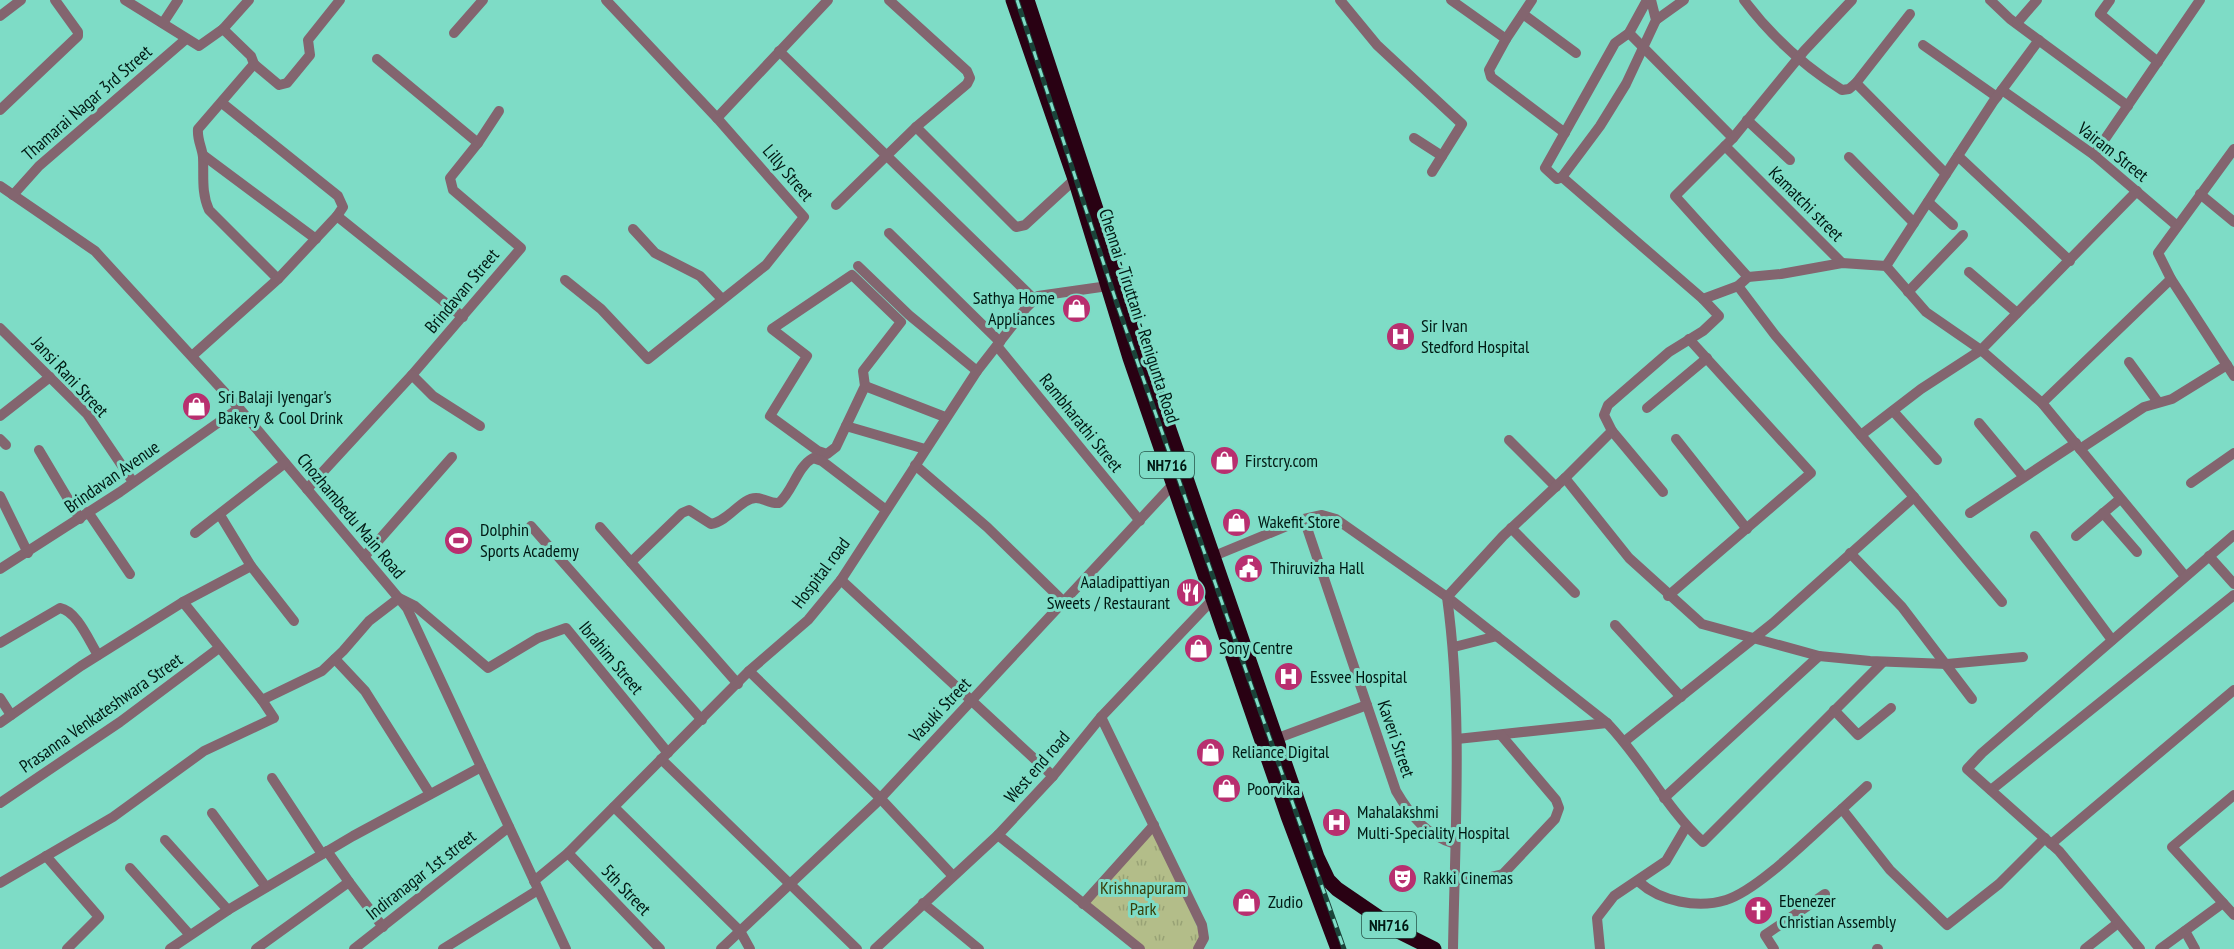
<svg xmlns="http://www.w3.org/2000/svg" width="2234" height="949" font-family="'PT Sans Narrow',sans-serif">
  <style>
    .park { fill: url(#park-tufts) }
    .lines { fill: none; stroke-linecap: round; stroke-linejoin: round }
    .minor { stroke: #83656f; stroke-width: 10 }
    .highway { stroke: #290113; stroke-width: 15 }
    .rail-casing { stroke: #1b443a; stroke-width: 5 }
    .rail { stroke: #7edcc6; stroke-width: 3; stroke-dasharray: 9; stroke-linecap: butt }
    .labels { text-anchor: middle; stroke-width: 6; stroke-linejoin: round; paint-order: stroke }
    .shield { fill: #7edcc6; stroke: #265449; stroke-width: 1.5 }
    .shield-label { font-size: 16px; font-weight: bold; fill: #001a14 }
    .street-label { font-size: 18px; fill: #001a14; stroke: #7edcc6 }
    .poi-label { font-size: 18px; fill: #001a14; stroke: #7edcc6; text-anchor: start }
    .park-label { font-size: 18px; fill: #383f0a; stroke: #7edcc6 }
  </style>
  <defs>
    <pattern id="park-tufts" width="24" height="20" patternUnits="userSpaceOnUse" patternTransform="scale(1.5)"><rect width="24" height="20" fill="#b3bd89"/><path d="M3 7l-1-3M5 7V3M7 7l1-3M15 17l-1-3M17 17v-4M19 17l1-3" fill="none" stroke="#98a275"/></pattern>
  </defs>
  <rect width="100%" height="100%" fill="#7edcc6"/>
  <!-- park -->
  <path class="park" d="M1153 830 1201 935 1195 949H1143L1087 903Z"/>
  <g class="lines">
    <!-- minor -->
    <g class="minor">
      <path d="M125 0 199 46 223 29 249 0"/>
      <path d="M606 0 717 118 828 0"/>
      <path d="M1340 0 1377 45 1462 124 1432 172"/>
      <path d="M1451 0 1506 39 1489 70 1491 77 1565 133"/>
      <path d="M1647 0 1629 33 1615 43 1545 168 1557 179 1562 177 1703 299"/>
      <path d="M1744 0C1771 36 1804 66 1842 90L1849 89 1856 83 1910 14"/>
      <path d="M1990 0 2010 19 2128 106"/>
      <path d="M2110 0 2100 14 2158 62"/>
      <path d="M1523 14 1576 53"/>
      <path d="M0 16 21 0"/>
      <path d="M1656 20 1684 0"/>
      <path d="M163 23 178 0"/>
      <path d="M2017 23 2037 0"/>
      <path d="M223 29 251 56 254 64 198 129C197 140 202 147 203 157 204 176 201 192 209 210L278 279"/>
      <path d="M454 33 483 0"/>
      <path d="M1629 33 1733 138 1725 146 1842 263"/>
      <path d="M1506 39 1532 0"/>
      <path d="M1923 45 1997 97"/>
      <path d="M779 51 1035 300"/>
      <path d="M377 59 478 143 450 178 453 190 521 248 412 375"/>
      <path d="M254 64 279 85 287 83 310 55 308 40 340 0"/>
      <path d="M1856 83 1946 174"/>
      <path d="M2002 90 2094 155 2176 225"/>
      <path d="M0 110 78 36V32L55 0"/>
      <path d="M1747 120 1790 160"/>
      <path d="M916 127 1016 227 1025 225 1075 179"/>
      <path d="M1414 138 1442 156"/>
      <path d="M1733 138 1804 51 1852 0"/>
      <path d="M478 143 499 111"/>
      <path d="M1725 146 1675 196 1748 277"/>
      <path d="M2234 149 2158 253 2171 279 2234 376"/>
      <path d="M203 155 316 239"/>
      <path d="M2094 155 2200 0"/>
      <path d="M1958 156 2070 261"/>
      <path d="M1849 157 1914 223"/>
      <path d="M1562 177 1600 126 1626 84 1656 20 1651 0"/>
      <path d="M0 186 95 251 239 408 407 608 566 949"/>
      <path d="M2200 194 2234 222"/>
      <path d="M13 195 39 166 186 39"/>
      <path d="M1928 202 1953 225"/>
      <path d="M836 205 916 127 967 84 970 78 967 71 889 0"/>
      <path d="M337 216 463 317"/>
      <path d="M633 229 655 253 700 276 722 299"/>
      <path d="M889 233 1000 342"/>
      <path d="M858 266 909 315 977 371"/>
      <path d="M1886 266 1993 102 2039 40"/>
      <path d="M1969 272 2017 313"/>
      <path d="M852 275 901 322 863 371 865 386 836 447 827 454 818 451 770 416 807 356 772 329Z"/>
      <path d="M565 280 601 309 648 359 766 265 804 217 717 118"/>
      <path d="M1908 292 1963 235"/>
      <path d="M0 328 87 414 133 482"/>
      <path d="M997 346 1140 521"/>
      <path d="M192 356 278 279 337 216 343 207 338 196 222 103"/>
      <path d="M2129 362 2158 402"/>
      <path d="M865 386 945 417"/>
      <path d="M2042 403 2171 279"/>
      <path d="M1647 408 1707 358"/>
      <path d="M1893 411 1937 460"/>
      <path d="M0 416 50 377"/>
      <path d="M1979 423 2023 476"/>
      <path d="M846 426 925 449"/>
      <path d="M1612 431 1663 492"/>
      <path d="M1861 435 1921 389 1981 350 2137 191"/>
      <path d="M0 439 6 445"/>
      <path d="M1676 439 1747 529"/>
      <path d="M1509 440 1556 487"/>
      <path d="M2080 449 2144 407 2172 399 2227 365"/>
      <path d="M39 450 80 519"/>
      <path d="M915 465 987 527 1064 602"/>
      <path d="M1565 478 1629 558 1702 624 1819 656 1870 661 1947 664 2023 657"/>
      <path d="M2191 483 2234 453"/>
      <path d="M307 489 412 375 433 396 480 426"/>
      <path d="M0 496 28 553"/>
      <path d="M1914 497 2002 602"/>
      <path d="M88 512 130 574"/>
      <path d="M1970 513 2076 443"/>
      <path d="M2103 513 2137 552"/>
      <path d="M220 515 251 566 294 621"/>
      <path d="M1304 519 1396 791C1410 815 1427 836 1455 844"/>
      <path d="M531 526 702 720"/>
      <path d="M600 527 738 684"/>
      <path d="M1511 528 1575 593"/>
      <path d="M195 533 285 463"/>
      <path d="M2035 536 2112 640"/>
      <path d="M2076 536 2120 499"/>
      <path d="M1850 553 1902 607 1972 699"/>
      <path d="M1214 556 1304 519 1322 515 1336 519 1447 597 1607 723C1643 760 1665 807 1703 842L1883 662"/>
      <path d="M2209 556 2234 584"/>
      <path d="M364 557 452 457"/>
      <path d="M631 562 682 513 689 510 711 524C729 521 741 498 756 498 764 498 770 504 779 503 793 491 797 467 813 458L822 461 886 510"/>
      <path d="M0 569 120 492 239 408"/>
      <path d="M841 580 1053 776"/>
      <path d="M1668 596 1811 473 1689 339"/>
      <path d="M183 602 251 566"/>
      <path d="M1615 625 1681 697"/>
      <path d="M0 643 60 608C77 611 89 641 98 655"/>
      <path d="M1454 647 1497 636"/>
      <path d="M335 659 365 691 430 794"/>
      <path d="M749 671 880 798 953 876"/>
      <path d="M0 698 11 715"/>
      <path d="M262 700 322 671 343 651 369 621 399 598 415 606 488 668 538 638 566 628 668 753"/>
      <path d="M1834 710 1858 735 1891 708"/>
      <path d="M1101 717 1202 925 1204 938 1198 949"/>
      <path d="M0 723 81 666 183 602 262 700 274 718 204 751 113 817 0 883"/>
      <path d="M1278 738 1367 705"/>
      <path d="M1457 739 1607 723"/>
      <path d="M1625 741 1773 623 1914 497 1775 335 1738 286"/>
      <path d="M661 759 857 949"/>
      <path d="M272 778 322 854"/>
      <path d="M1991 790 2234 595"/>
      <path d="M2234 795 2172 847 2234 915"/>
      <path d="M1664 798 1819 656"/>
      <path d="M0 803 120 722 219 648"/>
      <path d="M614 807 740 931 750 949"/>
      <path d="M1842 809 1867 786"/>
      <path d="M212 813 266 887"/>
      <path d="M998 835 1140 949"/>
      <path d="M165 840 228 910"/>
      <path d="M2051 844 2234 690"/>
      <path d="M327 851 349 882"/>
      <path d="M568 853 660 949"/>
      <path d="M46 856 99 917 67 949"/>
      <path d="M130 868 189 934"/>
      <path d="M1454 880 1482 879 1503 874 1555 819 1559 808 1556 800 1501 735"/>
      <path d="M534 881 568 853 749 671 808 620 841 580 977 371 1026 308 1038 296 1108 286"/>
      <path d="M1639 882C1660 901 1697 909 1726 900 1759 890 1814 833 1842 809L1890 870 1947 925 1999 884 2045 838"/>
      <path d="M923 903 979 949"/>
      <path d="M1083 904 1154 825"/>
      <path d="M2185 931 2195 949"/>
      <path d="M170 949 228 910 353 836 481 767"/>
      <path d="M256 949 349 882 383 927"/>
      <path d="M354 949 509 827"/>
      <path d="M443 949 538 890"/>
      <path d="M721 949 876 803 1176 481"/>
      <path d="M875 949 998 835 1053 776 1101 717 1216 596"/>
      <path d="M1453 949C1455 832 1463 714 1447 597L1503 536 1565 478 1612 431 1604 415 1608 405 1669 352 1703 331 1719 316 1703 299 1738 286 1748 277 1781 274 1842 263 1886 266 1926 312 1981 350 2042 403 2185 576"/>
      <path d="M1600 949 1597 918 1614 896 1666 861 1686 827"/>
      <path d="M1774 949 1765 935 1825 894"/>
      <path d="M1877 949H1878"/>
      <path d="M2085 949 2118 923"/>
      <path d="M2140 949 2059 851 1967 769 1982 753 2234 535"/>
      <path d="M2160 949 2223 903"/>
    </g>
    <!-- highway -->
    <g class="highway">
      <path d="M1013 0 1075 179 1130 358 1288 816 1338 949"/>
      <path d="M1027 0 1160 403 1317 857 1328 880 1337 889 1400 932 1434 949"/>
    </g>
    <defs>
      <path id="rail" d="M1017 0 1117 304 1344 949"/>
    </defs>
    <!-- rail casing -->
    <use href="#rail" class="rail-casing"/>
    <!-- rail -->
    <use href="#rail" class="rail"/>
  </g>
  <!-- icons -->
  <defs>
    <symbol id="shop-disc" viewBox="-11 -11 22 22"><circle r="9.5" fill="#b82f6f" stroke="#7edcc6"/><path d="M-5-2.5h2.3a2.7 3.5 0 0 1 5.4 0H5L5.5 6h-11ZM-1.5-2.5h3a1.5 2.3 0 0 0-3 0Z" fill="#fff"/></symbol>
    <symbol id="hospital-disc" viewBox="-11 -11 22 22"><circle r="9.5" fill="#b82f6f" stroke="#7edcc6"/><path d="M-5-5h3v3.5h4V-5h3V5h-3V1.5h-4V5h-3Z" fill="#fff"/></symbol>
    <symbol id="stadium-disc" viewBox="-11 -11 22 22"><circle r="9.5" fill="#b82f6f" stroke="#7edcc6"/><path d="M0-5a6.5 5 0 1 0 0 10a6.5 5 0 1 0 0-10ZM-3.5-1.8h7v3.6h-7Z" fill="#fff"/></symbol>
    <symbol id="civic-disc" viewBox="-11 -11 22 22"><circle r="9.5" fill="#b82f6f" stroke="#7edcc6"/><path d="M-.6-6.5H3V-4.5H.6V-3L4-1V1h2V6H-6V1h2V-1L-.6-3ZM-1.2 2.5V6h2.4V2.5Z" fill="#fff"/></symbol>
    <symbol id="restaurant-disc" viewBox="-11 -11 22 22"><circle r="9.5" fill="#b82f6f" stroke="#7edcc6"/><path d="M-5-6h1v4h1v-4h1v4h1v-4h1v5L-1.5 .5V6h-2V.5L-5-1ZM5-6V6H3V1.5H1.5Q1.5-4 5-6Z" fill="#fff"/></symbol>
    <symbol id="theatre-disc" viewBox="-11 -11 22 22"><circle r="9.5" fill="#b82f6f" stroke="#7edcc6"/><path d="M-5-5.5Q0-4 5-5.5V0Q5 5 0 6Q-5 5-5 0ZM-3.3-2.5H-1v1.5H-3.3ZM1-2.5H3.3v1.5H1ZM-2.8 1Q0 5.5 2.8 1Z" fill="#fff"/></symbol>
    <symbol id="church-disc" viewBox="-11 -11 22 22"><circle r="9.5" fill="#b82f6f" stroke="#7edcc6"/><path d="M-1.2-6h2.4v3.5h3.3v2.4h-3.3V6h-2.4V-.1h-3.3v-2.4h3.3Z" fill="#fff"/></symbol>
  </defs>
  <g fill-rule="evenodd">
    <use href="#shop-disc" x="1060" y="292" width="33" height="33"/>
    <use href="#hospital-disc" x="1384" y="320" width="33" height="33"/>
    <use href="#shop-disc" x="180" y="390" width="33" height="33"/>
    <use href="#shop-disc" x="1208" y="444" width="33" height="33"/>
    <use href="#shop-disc" x="1220" y="506" width="33" height="33"/>
    <use href="#stadium-disc" x="442" y="524" width="33" height="33"/>
    <use href="#civic-disc" x="1232" y="552" width="33" height="33"/>
    <use href="#restaurant-disc" x="1174" y="576" width="33" height="33"/>
    <use href="#shop-disc" x="1182" y="632" width="33" height="33"/>
    <use href="#hospital-disc" x="1272" y="660" width="33" height="33"/>
    <use href="#shop-disc" x="1194" y="736" width="33" height="33"/>
    <use href="#shop-disc" x="1210" y="772" width="33" height="33"/>
    <use href="#hospital-disc" x="1320" y="806" width="33" height="33"/>
    <use href="#theatre-disc" x="1386" y="862" width="33" height="33"/>
    <use href="#shop-disc" x="1230" y="886" width="33" height="33"/>
    <use href="#church-disc" x="1742" y="894" width="33" height="33"/>
  </g>
  <g class="labels">
    <!-- shield labels -->
    <g class="shield">
      <rect x="1140" y="452" width="54" height="26" rx="4.5"/>
      <rect x="1362" y="912" width="54" height="26" rx="4.5"/>
    </g>
    <g class="shield-label">
      <text x="1167" y="471">NH716</text>
      <text x="1389" y="931">NH716</text>
    </g>
    <!-- street labels -->
    <g class="street-label">
      <text transform="translate(87 103) rotate(-41)" y="6">Thamarai Nagar 3rd Street</text>
      <text transform="translate(2113 152) rotate(38)" y="6">Vairam Street</text>
      <text transform="translate(788 173) rotate(50)" y="6">Lilly Street</text>
      <text transform="translate(1806 204) rotate(45)" y="6">Kamatchi street</text>
      <text transform="translate(462 291) rotate(-50)" y="6">Brindavan Street</text>
      <text transform="translate(1139 316) rotate(72)" y="6">Chennai - Tiruttani - Renigunta Road</text>
      <text transform="translate(70 377) rotate(47)" y="6">Jansi Rani Street</text>
      <text transform="translate(1081 423) rotate(51)" y="6">Rambharathi Street</text>
      <text transform="translate(112 477) rotate(-35)" y="6">Brindavan Avenue</text>
      <text transform="translate(351 516) rotate(50)" y="6">Chozhambedu Main Road</text>
      <text transform="translate(821 573) rotate(-53)" y="6">Hospital road</text>
      <text transform="translate(611 658) rotate(50)" y="6">Ibrahim Street</text>
      <text transform="translate(940 710) rotate(-47)" y="6">Vasuki Street</text>
      <text transform="translate(101 713) rotate(-35)" y="6">Prasanna Venkateshwara Street</text>
      <text transform="translate(1396 739) rotate(71)" y="6">Kaveri Street</text>
      <text transform="translate(1037 767) rotate(-49)" y="6">West end road</text>
      <text transform="translate(421 875) rotate(-38)" y="6">Indiranagar 1st street</text>
      <text transform="translate(626 890) rotate(46)" y="6">5th Street</text>
    </g>
    <!-- poi labels -->
    <g class="poi-label">
      <text x="1055" y="304" text-anchor="end">Sathya Home<tspan x="1055" dy="21">Appliances</tspan></text>
      <text x="1421" y="332">Sir Ivan<tspan x="1421" dy="21">Stedford Hospital</tspan></text>
      <text x="218" y="403">Sri Balaji Iyengar's<tspan x="218" dy="21">Bakery &amp; Cool Drink</tspan></text>
      <text x="1245" y="467">Firstcry.com</text>
      <text x="1258" y="528">Wakefit Store</text>
      <text x="480" y="536">Dolphin<tspan x="480" dy="21">Sports Academy</tspan></text>
      <text x="1270" y="574">Thiruvizha Hall</text>
      <text x="1170" y="588" text-anchor="end">Aaladipattiyan<tspan x="1170" dy="21">Sweets / Restaurant</tspan></text>
      <text x="1219" y="654">Sony Centre</text>
      <text x="1310" y="683">Essvee Hospital</text>
      <text x="1232" y="758">Reliance Digital</text>
      <text x="1247" y="795">Poorvika</text>
      <text x="1357" y="818">Mahalakshmi<tspan x="1357" dy="21">Multi-Speciality Hospital</tspan></text>
      <text x="1423" y="884">Rakki Cinemas</text>
      <text x="1779" y="907">Ebenezer<tspan x="1779" dy="21">Christian Assembly</tspan></text>
      <text x="1268" y="908">Zudio</text>
    </g>
    <!-- park labels -->
    <g class="park-label">
      <text x="1143" y="894">Krishnapuram<tspan x="1143" dy="21">Park</tspan></text>
    </g>
  </g>
</svg>
